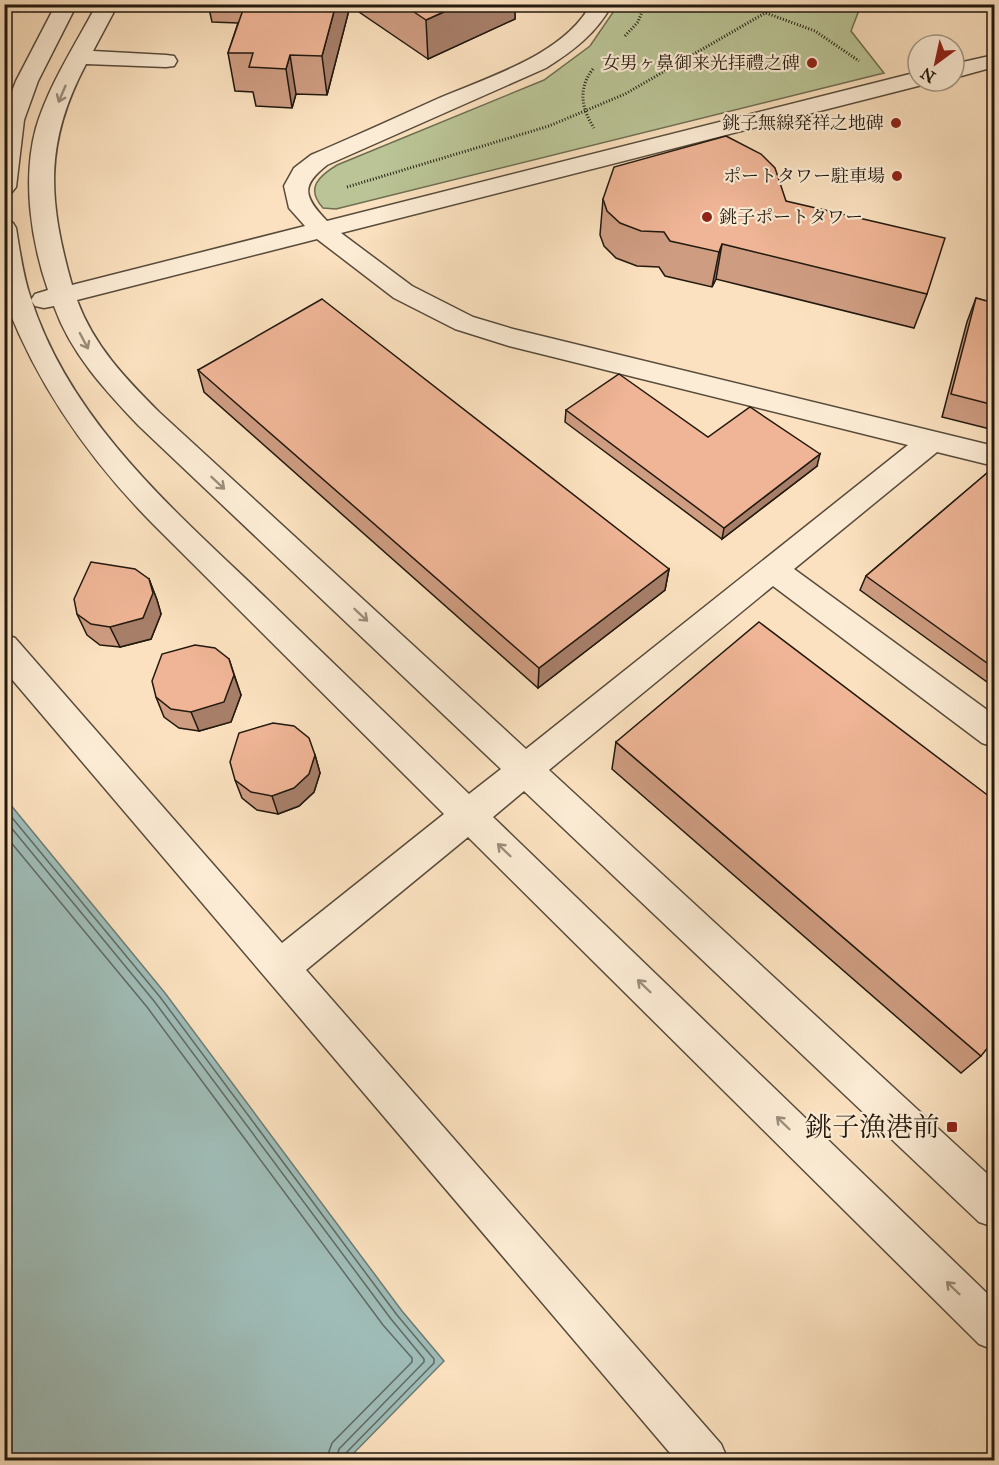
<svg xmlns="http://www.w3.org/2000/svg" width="999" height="1465" font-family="'IM FELL Great Primer','Noto Serif JP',serif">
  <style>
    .green { fill: #bac496; stroke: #6e6e52; stroke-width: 1.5 }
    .water { fill: #9fbcb7; stroke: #6d7b74; stroke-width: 1.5 }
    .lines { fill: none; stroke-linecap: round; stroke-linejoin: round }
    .shore { stroke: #606a63; stroke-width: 1.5 }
    .minor-casing { stroke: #584b3b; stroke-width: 3 }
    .path { stroke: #22190f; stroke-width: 3; stroke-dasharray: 1 2; stroke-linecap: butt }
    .minor { fill: #fcecd5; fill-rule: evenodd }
    .wall { fill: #ce9c81; stroke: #22190f; stroke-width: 1.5 }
    .shaded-wall { fill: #a77f69; stroke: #22190f; stroke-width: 1.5 }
    .building { fill: #efb596; stroke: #22190f; stroke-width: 1.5 }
    .oneway { stroke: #9a8d7c }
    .poi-dot { fill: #8f2418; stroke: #fcecd5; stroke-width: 2 }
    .labels { text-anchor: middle; stroke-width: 4.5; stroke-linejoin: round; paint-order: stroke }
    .far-poi-label { font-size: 18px; fill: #22190f; stroke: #fcecd5; text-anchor: end }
    .near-poi-label { font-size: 27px; fill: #22190f; stroke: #fcecd5; text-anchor: end }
  </style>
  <rect width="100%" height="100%" fill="#fbe1bf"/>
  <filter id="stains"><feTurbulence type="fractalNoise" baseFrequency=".00333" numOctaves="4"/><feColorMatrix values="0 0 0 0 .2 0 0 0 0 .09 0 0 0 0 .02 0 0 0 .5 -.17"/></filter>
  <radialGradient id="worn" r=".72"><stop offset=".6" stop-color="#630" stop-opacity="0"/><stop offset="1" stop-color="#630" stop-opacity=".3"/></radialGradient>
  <!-- green -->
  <path class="green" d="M618 5H861L851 31 884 73 336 209 323 208C305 188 319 176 337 165L544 80 590 46Z"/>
  <!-- water -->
  <path class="water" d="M5 798 165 993 402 1311 444 1361 347 1460H5Z"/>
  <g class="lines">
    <!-- shore -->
    <g class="shore">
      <path d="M4 808 160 997 397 1315 434 1359V1363L345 1454 343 1460"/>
      <path d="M4 819 154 1001 391 1319 424 1359V1362L339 1449 336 1460"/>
      <path d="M4 834 147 1007 383 1325 412 1358V1362L332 1443 326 1460"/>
    </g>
    <defs>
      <g id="minor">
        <path d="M56 4H77L38 81 24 120 16 187 12 192 4 194V112L16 81Z"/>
        <path d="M97 4H118L93 51 166 55 174 56 177 61 174 66 166 67 86 64C44 143 48 200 72 285L305 226 289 208 284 186 294 168 311 155C353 137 395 118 437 99 488 77 564 55 591 4H612C597 33 573 51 546 68L327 165C300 186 304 197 327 221L918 72V81H928L926 84 341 233 412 286 473 317 513 329 994 446V466L937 452 794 569 994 715V747L982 743 773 586 549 770 994 1180V1227L979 1222 524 791 493 817 994 1300V1350L979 1344 468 837 306 970 721 1444 728 1460H676L4 670V634L15 638 282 943 444 814 153 524C91 461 41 391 8 308L4 297V220L13 223 16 228C20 252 23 276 31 299 71 423 176 512 267 599 334 664 402 729 469 794L501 769 139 426C105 390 71 354 54 306L44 308 35 306 31 300 35 294 48 290C31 241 22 179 36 128 49 84 76 44 97 4ZM317 239 394 298 455 329 509 346 908 445 526 749 159 412C125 378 94 346 77 300Z"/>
        <path d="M994 55V67L954 78V64Z"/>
      </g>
    </defs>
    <!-- minor casing -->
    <use href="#minor" class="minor-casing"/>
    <!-- path -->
    <g class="path">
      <path d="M766 13 815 31 859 61"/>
      <path d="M625 36 638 22 645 4"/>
      <path d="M593 69C578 88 581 108 594 128"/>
      <path d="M347 187 549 126 625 94 765 13 774 4"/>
    </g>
    <!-- minor -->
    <use href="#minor" class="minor"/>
  </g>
  <!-- wall -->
  <g class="wall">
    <path d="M208 4H515V19L428 59 350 6 327 95 296 94 292 108 256 106 253 92 235 91 228 53 238 23 212 22Z"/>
    <path d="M961 4H994V21L989 20 990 9Z"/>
    <path d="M603 199 786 201 927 294 914 328 716 279 712 287 665 276 659 267 637 266 616 258 604 246 600 235Z"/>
    <path d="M976 298 994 303V430L942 417 967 322Z"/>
    <path d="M198 370 669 569 665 590 538 688 204 392Z"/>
    <path d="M566 410 708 437 817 466 722 539 565 422Z"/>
    <path d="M994 467V687L860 590 866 576Z"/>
    <path d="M149 579 157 600 161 614 151 639 120 647 100 645 87 635 77 614Z"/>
    <path d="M229 659 241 695 231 722 199 731 179 728 164 717 156 697Z"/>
    <path d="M616 742 981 1056 961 1073 612 769Z"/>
    <path d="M315 755 320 773 314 792 299 806 278 814 257 810 242 798 235 780Z"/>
  </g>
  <!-- shaded-wall -->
  <g class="shaded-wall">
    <path d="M336 4H350V6L327 95 322 56Z"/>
    <path d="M462 4H515V19L428 59 426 20Z"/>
    <path d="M290 55 296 94 292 108 286 69Z"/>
    <path d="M722 244 716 279 712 287 719 252Z"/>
    <path d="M820 454 817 466 722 539 724 528Z"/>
    <path d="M669 569 665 590 538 688 539 668Z"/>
    <path d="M149 579 157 600 161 614 151 639 120 647 110 627Z"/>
    <path d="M234 675 241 695 231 722 199 731 191 712Z"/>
    <path d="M315 755 320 773 314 792 299 806 278 814 272 796Z"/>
  </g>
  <!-- building -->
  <g class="building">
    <path d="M245 4H336L322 56 290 55 286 69 249 67 253 53H228Z"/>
    <path d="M402 4H461L426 20Z"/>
    <path d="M726 136 761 154 775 168 786 201 945 238 927 294 722 244 719 252 670 241 664 232 641 231 620 223 607 211 603 199 614 167Z"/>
    <path d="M976 298 994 303V405L951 394Z"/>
    <path d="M322 299 669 569 539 668 198 370Z"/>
    <path d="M619 374 708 437 750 407 820 454 724 528 566 410Z"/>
    <path d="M994 467V668L866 576Z"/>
    <path d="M91 562 135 569 149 579 153 593 143 618 110 627 91 624 77 614 74 599Z"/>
    <path d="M759 622 994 800V1040L981 1056 616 742Z"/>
    <path d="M195 645 215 648 229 659 234 675 224 702 191 712 171 709 156 697 152 681 162 654Z"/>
    <path d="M273 723 294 726 309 738 315 755 309 774 294 788 272 796 251 792 235 780 230 762 239 733Z"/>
  </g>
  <!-- one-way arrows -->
  <defs><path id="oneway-shaft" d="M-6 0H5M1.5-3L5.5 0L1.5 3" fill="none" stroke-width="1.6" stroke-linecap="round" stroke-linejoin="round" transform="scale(1.5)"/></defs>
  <g class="oneway">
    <use href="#oneway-shaft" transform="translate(62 94) rotate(113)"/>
    <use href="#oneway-shaft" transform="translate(84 341) rotate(62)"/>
    <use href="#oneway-shaft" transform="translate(218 483) rotate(43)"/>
    <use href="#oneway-shaft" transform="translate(361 615) rotate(43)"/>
    <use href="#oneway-shaft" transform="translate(504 850) rotate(-136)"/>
    <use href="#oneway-shaft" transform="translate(644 986) rotate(-136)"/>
    <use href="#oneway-shaft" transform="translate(783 1123) rotate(-136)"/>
    <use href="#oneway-shaft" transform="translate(953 1288) rotate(-136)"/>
  </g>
  <!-- markers -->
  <g class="poi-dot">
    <circle cx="812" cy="63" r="6"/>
    <circle cx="896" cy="123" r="6"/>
    <circle cx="897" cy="176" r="6"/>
    <circle cx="707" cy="217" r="6"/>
    <rect x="946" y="1121" width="12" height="12" rx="3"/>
  </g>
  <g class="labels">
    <!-- far-poi labels -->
    <g class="far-poi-label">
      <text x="800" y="69">女男ヶ鼻御来光拝禮之碑</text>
      <text x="884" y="129">銚子無線発祥之地碑</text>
      <text x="885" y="182">ポートタワー駐車場</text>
      <text x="719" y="223" text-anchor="start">銚子ポートタワー</text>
    </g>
    <!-- near-poi labels -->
    <g class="near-poi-label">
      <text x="940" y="1136">銚子漁港前</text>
    </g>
  </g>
  <!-- margin -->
  <rect width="999" height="1465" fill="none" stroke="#fbe1bf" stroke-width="24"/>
  <rect x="6" y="6" width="987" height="1453" fill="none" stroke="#22190f" stroke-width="3"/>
  <rect x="12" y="12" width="975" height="1441" fill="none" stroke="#22190f" stroke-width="1.5"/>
  <!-- north arrow -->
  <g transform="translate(936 63) rotate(213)"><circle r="28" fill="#fcecd5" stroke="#a59886" stroke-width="1.5"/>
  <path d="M0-4.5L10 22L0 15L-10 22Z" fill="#8f2418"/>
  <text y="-9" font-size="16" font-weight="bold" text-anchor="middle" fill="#22190f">N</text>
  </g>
  <rect width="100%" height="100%" filter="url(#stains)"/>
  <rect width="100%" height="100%" fill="url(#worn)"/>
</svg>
